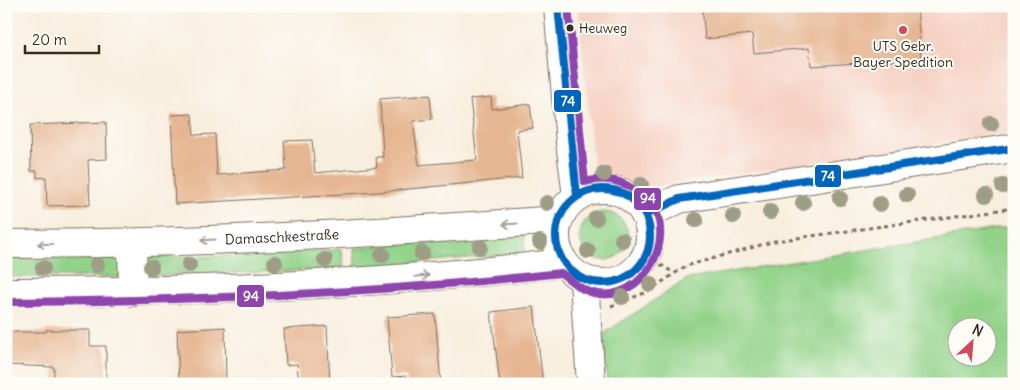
<svg xmlns="http://www.w3.org/2000/svg" width="1020" height="390" font-family="Delius,sans-serif">
  <style>
    .built { fill: #f6d2c4 }
    .green { fill: #92d289; stroke: #667e54; fill-rule: evenodd }
    .building { fill: #e6b692 }
    .lines { fill: none; stroke-linecap: round; stroke-linejoin: round }
    .minor-casing { stroke: #7d6f61; stroke-width: 30 }
    .path { stroke: #7d6f61; stroke-width: 3; stroke-dasharray: 4 4; stroke-linecap: butt }
    .minor { stroke: #fff; stroke-width: 28 }
    .bus-1-casing { stroke: #fdfcf7; stroke-width: 11 }
    .bus-2-casing { stroke: #fdfcf7; stroke-width: 11 }
    .bus-1 { stroke: #0065bd; stroke-width: 8 }
    .bus-2 { stroke: #8e44ad; stroke-width: 8 }
    .tree { fill: #9e9e86 }
    .oneway { stroke: #a79f9a }
    .bus-dot { fill: #3b2a1e; stroke: #fdfcf7; stroke-width: 2 }
    .poi-dot { fill: #d1495b; stroke: #fdfcf7; stroke-width: 2 }
    .labels { text-anchor: middle; stroke-width: 4; stroke-linejoin: round; paint-order: stroke }
    .bus-label { font-size: 13px; fill: #3b2a1e; stroke: #fdfcf7; text-anchor: start }
    .poi-label { font-size: 14px; fill: #3b2a1e; stroke: #fdfcf7 }
    .street-label { font-size: 14px; fill: #3b2a1e; stroke: #fdfcf7 }
    .line-badge { stroke: #fdfcf7; stroke-width: 2 }
    .badge-label { font-size: 14px; text-anchor: middle; font-weight: bold; fill: #fff }
  </style>
  <rect width="100%" height="100%" fill="#fdfcf7"/>
  <filter id="ink" filterUnits="userSpaceOnUse"><feTurbulence type="fractalNoise" baseFrequency=".02" numOctaves="2"/><feDisplacementMap in="SourceGraphic" scale="10" xChannelSelector="R" yChannelSelector="G"/><feConvolveMatrix kernelMatrix="1 2 1 2 8 2 1 2 1" color-interpolation-filters="sRGB"/></filter>
  <filter id="wash" filterUnits="userSpaceOnUse"><feTurbulence type="fractalNoise" baseFrequency=".0096" numOctaves="4" result="noise"/><feDisplacementMap in="SourceGraphic" scale="20" xChannelSelector="R" yChannelSelector="G"/><feGaussianBlur stdDeviation="1.12" result="paint"/><feColorMatrix in="noise" values="0 0 0 0 0 0 0 0 0 0 0 0 0 0 0 0 0 1.4 0 .05"/><feComposite in="paint" operator="in"/></filter>
  <g filter="url(#wash)">
    <rect width="100%" height="100%" fill="#f8eede"/>
    <!-- built -->
    <path class="built" d="M578 6H1014V132L645 188 595 181Z"/>
    <!-- green -->
    <g class="green">
      <circle cx="604" cy="236" r="24"/>
      <path d="M1014 226V384H607L603 334 687 279ZM958 328H988V358H958Z"/>
      <path d="M524 234 525 253 355 268 354 248Z"/>
      <path d="M342 249 344 269 145 276V257L229 256Z"/>
      <path d="M6 258H121L120 277H6Z"/>
    </g>
    <g id="blocks">
      <!-- building -->
      <g class="building">
        <path d="M702 6H917L921 59 811 66 809 48 754 53 752 34 705 39Z"/>
        <path d="M430 95 432 119 413 121 419 165 477 160 470 99 491 97 492 109 530 104 533 128 517 130 522 178 378 192 175 204 171 115 192 114 194 135 215 134 217 175 286 170 284 141 312 140 315 173 377 167 376 157H383L380 99Z"/>
        <path d="M106 122 107 159 88 160 90 205 47 206 46 177 37 178V171H31L30 125Z"/>
        <path d="M534 307 543 384H500L491 312Z"/>
        <path d="M435 314 441 384H407L406 376 392 377 387 317Z"/>
        <path d="M327 326 330 384H299L297 364 286 365 284 329Z"/>
        <path d="M225 327 226 384H179L177 330Z"/>
        <path d="M46 330H90V346H106V382L54 383V367L6 365V332H46Z"/>
      </g>
    </g>
  </g>
  <g filter="url(#ink)">
    <use href="#blocks" fill-opacity="0" stroke="#7d6f61" stroke-width="1"/>
    <g class="lines">
      <defs>
        <g id="minor">
          <path d="M558 6 570 142 577 196"/>
          <circle cx="603" cy="236" r="47"/>
          <path d="M645 215 679 199 1014 148"/>
          <path id="s1" d="M6 244C191 244 374 233 558 220"/>
          <path d="M132 244 133 292"/>
          <path d="M584 280 591 384"/>
          <path d="M6 292C192 292 379 285 564 263"/>
        </g>
      </defs>
      <!-- minor casing -->
      <use href="#minor" class="minor-casing"/>
      <!-- path -->
      <g class="path">
        <path d="M647 256 674 273"/>
        <path d="M611 306 647 292 686 266 775 241 1014 208"/>
      </g>
      <!-- minor -->
      <use href="#minor" class="minor"/>
      <defs>
        <g id="bus-1">
          <path d="M558 6 577 196"/>
          <circle cx="603" cy="236" r="47"/>
          <path d="M645 215 679 199 1014 148"/>
        </g>
        <path id="bus-2" d="M6 302C192 301 377 293 561 273 568 278 575 285 583 289 634 315 683 242 649 200 645 195 638 192 633 189 618 179 602 177 585 182L568 6"/>
      </defs>
      <!-- bus-1 casing -->
      <use href="#bus-1" class="bus-1-casing"/>
      <!-- bus-2 casing -->
      <use href="#bus-2" class="bus-2-casing"/>
      <!-- bus-1 -->
      <use href="#bus-1" class="bus-1"/>
      <!-- bus-2 -->
      <use href="#bus-2" class="bus-2"/>
    </g>
    <!-- trees -->
    <g class="tree">
      <circle cx="991" cy="124" r="8"/>
      <circle cx="604" cy="174" r="8"/>
      <circle cx="641" cy="185" r="8"/>
      <circle cx="1003" cy="186" r="8"/>
      <circle cx="907" cy="195" r="8"/>
      <circle cx="986" cy="195" r="8"/>
      <circle cx="840" cy="198" r="8"/>
      <circle cx="547" cy="203" r="8"/>
      <circle cx="803" cy="203" r="8"/>
      <circle cx="880" cy="204" r="8"/>
      <circle cx="770" cy="212" r="8"/>
      <circle cx="733" cy="216" r="8"/>
      <circle cx="596" cy="218" r="8"/>
      <circle cx="696" cy="220" r="8"/>
      <circle cx="622" cy="240" r="8"/>
      <circle cx="540" cy="242" r="8"/>
      <circle cx="480" cy="247" r="8"/>
      <circle cx="588" cy="251" r="8"/>
      <circle cx="422" cy="253" r="8"/>
      <circle cx="382" cy="255" r="8"/>
      <circle cx="325" cy="260" r="8"/>
      <circle cx="275" cy="263" r="8"/>
      <circle cx="97" cy="265" r="8"/>
      <circle cx="189" cy="265" r="8"/>
      <circle cx="151" cy="267" r="8"/>
      <circle cx="43" cy="268" r="8"/>
      <circle cx="650" cy="284" r="8"/>
      <circle cx="622" cy="297" r="8"/>
    </g>
    <!-- one-way arrows -->
    <defs><path id="oneway-shaft" d="M-6 0H5M1.5-3L5.5 0L1.5 3" fill="none" stroke-width="1.6" stroke-linecap="round" stroke-linejoin="round" transform="scale(1.25)"/></defs>
    <g class="oneway">
      <use href="#oneway-shaft" transform="translate(510 224) rotate(176)"/>
      <use href="#oneway-shaft" transform="translate(208 240) rotate(177)"/>
      <use href="#oneway-shaft" transform="translate(45 244) rotate(-180)"/>
      <use href="#oneway-shaft" transform="translate(422 276) rotate(-5)"/>
    </g>
  </g>
  <!-- markers -->
  <circle class="bus-dot" cx="570" cy="28" r="4.5"/>
  <circle class="poi-dot" cx="903" cy="30" r="5"/>
  <g class="labels">
    <!-- bus labels -->
    <g class="bus-label">
      <text x="579" y="33">Heuweg</text>
    </g>
    <!-- poi labels -->
    <g class="poi-label">
      <text x="903" y="51">UTS Gebr.<tspan x="903" dy="16">Bayer Spedition</tspan></text>
    </g>
    <!-- street labels -->
    <g class="street-label">
      <text dy="5" stroke="none"><textPath href="#s1" startOffset="276">Damaschkestraße</textPath></text>
    </g>
  </g>
  <g class="line-badge">
    <rect x="553" y="89" width="29" height="24" rx="5" fill="#0065bd"/>
    <rect x="814" y="164" width="28" height="24" rx="5" fill="#0065bd"/>
    <rect x="633" y="187" width="29" height="24" rx="5" fill="#8e44ad"/>
    <rect x="236" y="284" width="29" height="24" rx="5" fill="#8e44ad"/>
  </g>
  <g class="badge-label">
    <text x="568" y="106">74</text>
    <text x="828" y="181">74</text>
    <text x="648" y="203">94</text>
    <text x="251" y="301">94</text>
  </g>
  <!-- margin -->
  <rect width="1020" height="390" fill="none" stroke="#fdfcf7" stroke-width="25"/>
  <!-- north arrow -->
  <g transform="translate(972 342) rotate(26)"><circle r="24" fill="#fdfcf7" stroke="#afa8a0"/>
  <path d="M0-4L9 19L0 12L-9 19Z" fill="#d1495b"/>
  <text y="-8" font-size="14" font-weight="bold" text-anchor="middle" fill="#3b2a1e">N</text>
  </g>
  <!-- scale -->
  <path d="M25 45v8h74v-8" fill="none" stroke="#3b2a1e" stroke-width="2.5"/>
  <text x="32" y="45" font-size="15" fill="#3b2a1e" stroke="#fdfcf7" stroke-width="4" paint-order="stroke">20 m</text>
</svg>
